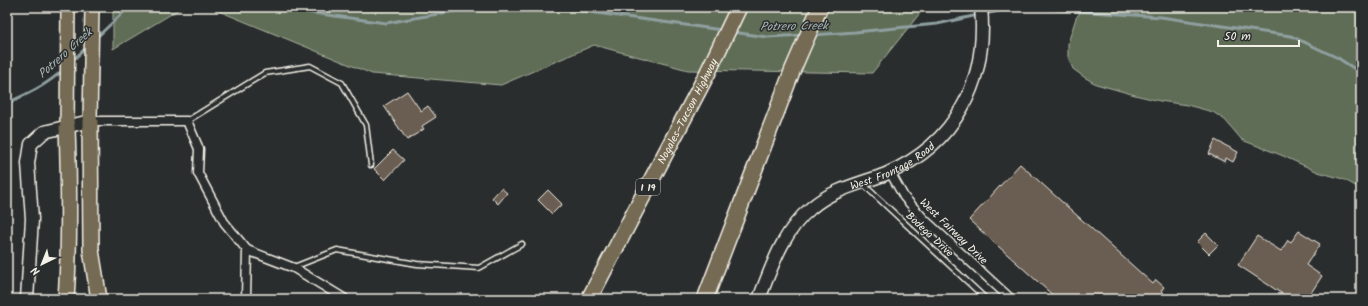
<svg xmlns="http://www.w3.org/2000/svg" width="1368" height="306" font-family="Kalam,sans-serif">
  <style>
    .green { fill: #5e6d56; stroke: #a9af9f }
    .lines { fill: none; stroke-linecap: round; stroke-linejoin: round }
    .stream { stroke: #90a0a1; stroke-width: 3 }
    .building { fill: #6a5d51; stroke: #f4f1e8 }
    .lane-casing { stroke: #f4f1e8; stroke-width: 7 }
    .street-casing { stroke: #f4f1e8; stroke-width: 11 }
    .secondary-casing { stroke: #f4f1e8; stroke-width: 15 }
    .primary-casing { stroke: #f4f1e8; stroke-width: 16 }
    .highway-casing { stroke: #f4f1e8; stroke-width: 18 }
    .lane { stroke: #2a2d2e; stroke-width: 4 }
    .street { stroke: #2a2d2e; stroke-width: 8 }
    .secondary { stroke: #2a2d2e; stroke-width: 12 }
    .primary { stroke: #746b52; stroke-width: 13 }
    .highway { stroke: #746b52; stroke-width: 15 }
    .labels { text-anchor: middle; stroke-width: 3; stroke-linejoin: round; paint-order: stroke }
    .shield { fill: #2a2d2e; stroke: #b7b6b0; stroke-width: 1 }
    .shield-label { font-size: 10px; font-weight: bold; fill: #f4f1e8 }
    .street-label { font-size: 11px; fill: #f4f1e8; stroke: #2a2d2e }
    .water-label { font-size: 12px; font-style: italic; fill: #a9b4b3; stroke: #2a2d2e }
  </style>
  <rect width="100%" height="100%" fill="#2a2d2e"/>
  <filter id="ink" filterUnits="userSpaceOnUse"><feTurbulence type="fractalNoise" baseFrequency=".025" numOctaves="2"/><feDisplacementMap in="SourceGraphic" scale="8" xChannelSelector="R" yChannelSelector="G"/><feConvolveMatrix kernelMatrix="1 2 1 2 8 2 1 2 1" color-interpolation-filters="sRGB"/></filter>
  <g filter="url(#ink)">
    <!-- green -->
    <g class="green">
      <path d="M113 7H183L113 49Z"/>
      <path d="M209 7H925L872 73 688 70 594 45 501 85 372 74Z"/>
      <path d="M1084 7H1361V189L1343 179 1318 172 1281 155 1242 140 1225 120 1213 112 1187 105 1160 101 1135 95 1096 84 1084 77 1073 69 1068 57V43L1076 18Z"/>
    </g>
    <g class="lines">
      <!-- stream -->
      <g class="stream">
        <path d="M290 7 306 12 386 23 478 7"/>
        <path d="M545 7 567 9 722 30"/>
        <path d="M1021 7 1161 17 1291 36 1338 58 1361 73"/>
        <path d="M984 14 1019 7"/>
        <path d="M732 32 767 37 804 35"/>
        <path d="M813 35 855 32 937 24 978 15"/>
        <path d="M95 39 129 7"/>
        <path d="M72 61 87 47"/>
        <path d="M7 103C28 94 47 85 64 69"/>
      </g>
    </g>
    <!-- building -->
    <g class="building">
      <path d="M407 91 421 111 428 106 436 117 422 126 424 129 407 140 384 106Z"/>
      <path d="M1215 140 1238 152 1233 162 1226 158 1225 162 1209 154Z"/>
      <path d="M393 150 404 160 385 180 374 169Z"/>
      <path d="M1020 164 1153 284 1156 280 1164 287 1161 291 1169 299H1057L969 220Z"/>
      <path d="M501 188 507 193 498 204 492 198Z"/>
      <path d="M548 190 562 204 552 214 538 200Z"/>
      <path d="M1299 231 1320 244 1306 265 1322 276 1307 299H1290L1238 265 1257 236 1281 251 1288 240 1291 242Z"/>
      <path d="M1206 233 1218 245 1209 254 1197 242Z"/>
    </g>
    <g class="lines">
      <defs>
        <g id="lane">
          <path d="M187 121 265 73 310 66 342 83 366 125 371 165"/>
          <path d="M863 184 986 299"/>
          <path d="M294 267 337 250 417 264 479 268 522 244"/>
        </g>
        <g id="street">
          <path d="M90 121H187L199 149 198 173 224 222 247 250 294 268 345 299"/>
          <path d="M890 172 904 197 925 220 1011 299"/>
          <path d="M246 299 247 250"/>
        </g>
        <g id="secondary">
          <path d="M27 299 32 219 28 163 31 144 44 132 90 121"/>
          <path id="s1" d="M759 299C772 266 783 231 811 208 833 189 860 184 886 174 956 144 988 81 981 7"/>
        </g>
        <g id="primary">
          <path d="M90 121 92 7"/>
          <path d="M67 126 68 7"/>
        </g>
        <g id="highway">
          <path d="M90 121 91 250 99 299"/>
          <path d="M66 299C70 242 69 183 67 126"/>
          <path id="s2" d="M589 299 707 74 739 7"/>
          <path d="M705 299 793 69 820 7"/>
        </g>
      </defs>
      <!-- lane casing -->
      <use href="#lane" class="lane-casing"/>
      <!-- street casing -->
      <use href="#street" class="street-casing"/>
      <!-- secondary casing -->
      <use href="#secondary" class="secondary-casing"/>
      <!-- primary casing -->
      <use href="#primary" class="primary-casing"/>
      <!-- highway casing -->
      <use href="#highway" class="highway-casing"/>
      <!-- lane -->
      <use href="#lane" class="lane"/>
      <!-- street -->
      <use href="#street" class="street"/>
      <!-- secondary -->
      <use href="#secondary" class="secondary"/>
      <!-- primary -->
      <use href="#primary" class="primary"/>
      <!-- highway -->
      <use href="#highway" class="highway"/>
    </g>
  </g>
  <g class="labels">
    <!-- shield labels -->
    <rect class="shield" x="636" y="179" width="24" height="16" rx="3"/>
    <g class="shield-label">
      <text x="648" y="191">I 19</text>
    </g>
    <!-- street labels -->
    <g class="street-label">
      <text dy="4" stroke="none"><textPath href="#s2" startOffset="212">Nogales–Tucson Highway</textPath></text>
      <text dy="4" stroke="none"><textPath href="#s1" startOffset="198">West Frontage Road</textPath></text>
      <text transform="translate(954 231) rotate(44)" y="4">West Fairway Drive</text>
      <text transform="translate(930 234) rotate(43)" y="4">Bodega Drive</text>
    </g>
    <!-- water labels -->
    <g class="water-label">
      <text transform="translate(794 26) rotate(-1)" y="4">Potrero Creek</text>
      <text transform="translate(65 53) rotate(-42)" y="4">Potrero Creek</text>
    </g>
  </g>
  <!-- margin -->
  <rect width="1368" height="306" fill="none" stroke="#2a2d2e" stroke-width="24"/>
  <rect x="12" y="12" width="1344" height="282" fill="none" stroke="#f4f1e8" stroke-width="1.5" filter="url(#ink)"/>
  <!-- north arrow -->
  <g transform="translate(42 264) rotate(223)" stroke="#2a2d2e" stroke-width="3" paint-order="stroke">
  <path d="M0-3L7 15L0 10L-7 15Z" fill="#f4f1e8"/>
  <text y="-6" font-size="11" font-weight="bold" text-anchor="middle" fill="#f4f1e8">N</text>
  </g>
  <!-- scale -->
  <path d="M1218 40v6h81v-6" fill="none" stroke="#f4f1e8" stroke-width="2"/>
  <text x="1224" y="40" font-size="12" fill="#f4f1e8" stroke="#2a2d2e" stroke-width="3" paint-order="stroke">50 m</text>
</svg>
